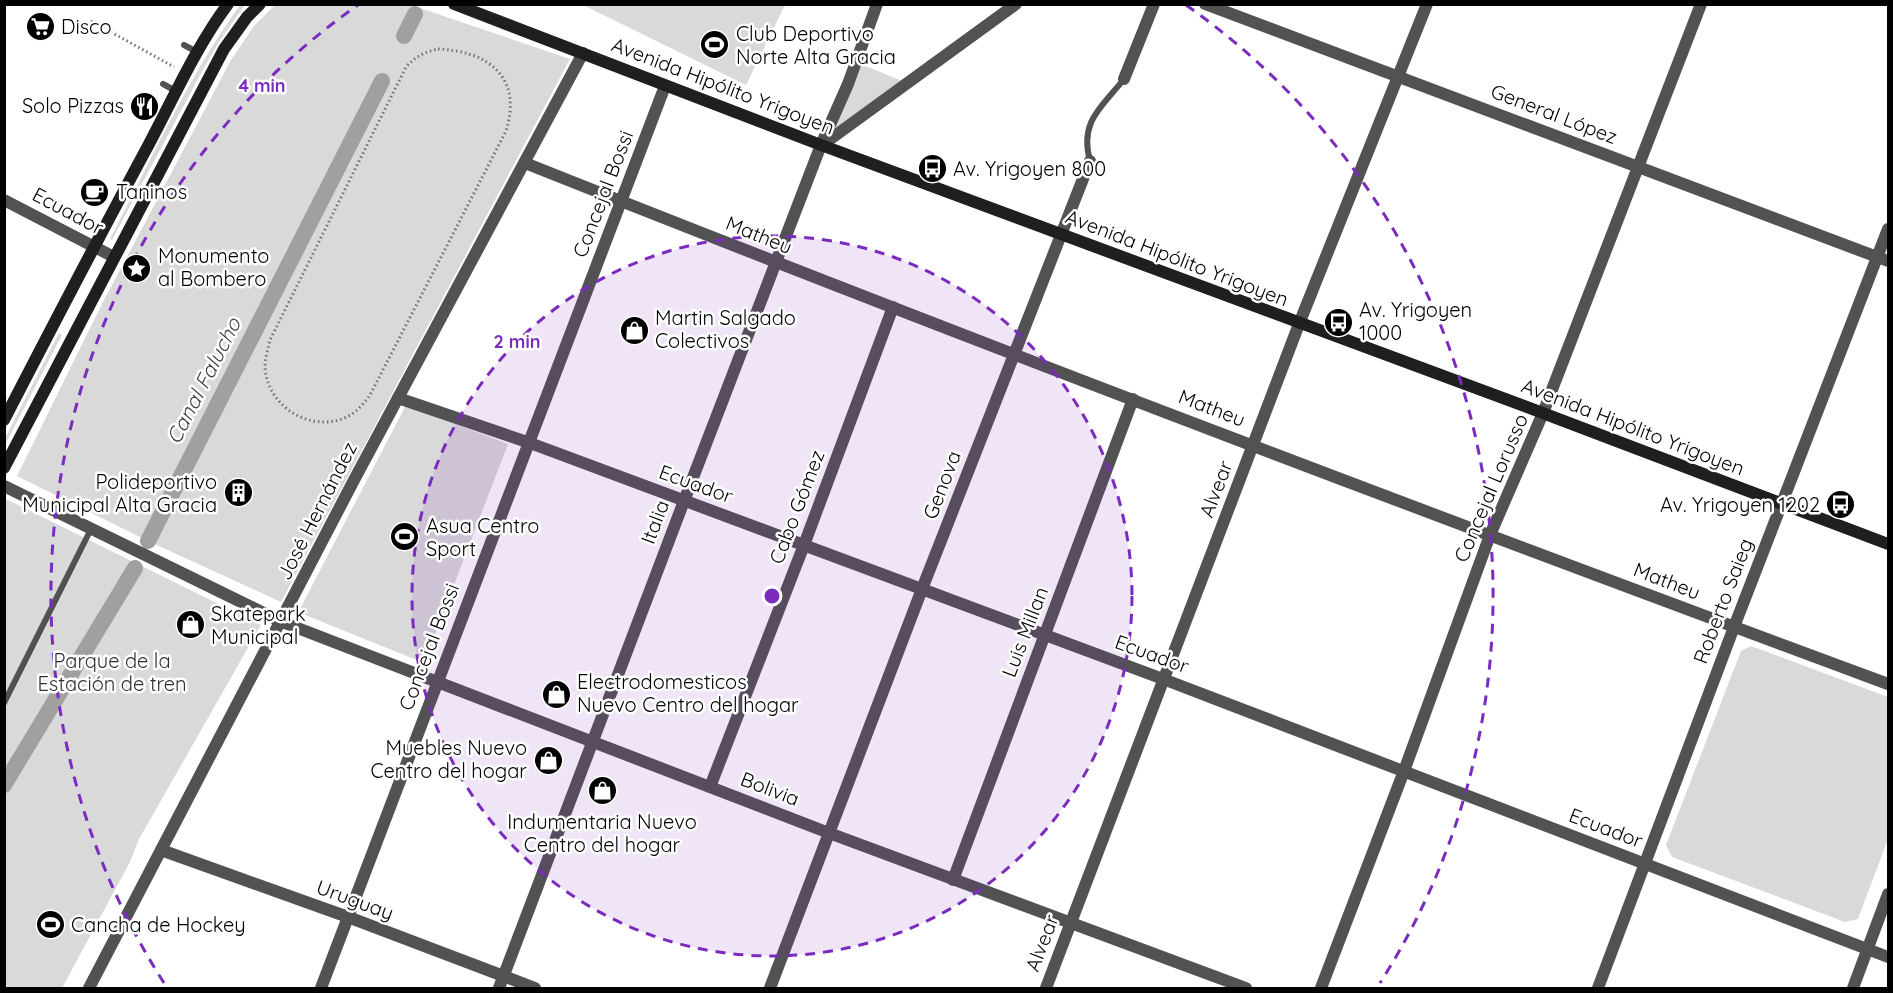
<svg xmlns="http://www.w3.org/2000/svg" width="1893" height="993" font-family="Quicksand,sans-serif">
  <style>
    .green { fill: #d9d9d9 }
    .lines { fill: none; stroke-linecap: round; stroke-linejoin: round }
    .canal { stroke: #a0a0a0; stroke-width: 16 }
    .path { stroke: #747474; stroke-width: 3; stroke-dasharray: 1.5 3; stroke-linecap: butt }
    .service { stroke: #525252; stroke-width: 6 }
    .minor { stroke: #525252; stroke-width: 12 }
    .secondary { stroke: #1f1f1f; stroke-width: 12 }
    .ring { fill: none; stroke: #7b2cbf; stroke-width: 3; stroke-dasharray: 10 8 }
    .labels { text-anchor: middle; stroke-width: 5; stroke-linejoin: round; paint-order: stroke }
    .poi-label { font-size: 20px; fill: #000; stroke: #fff; text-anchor: start }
    .street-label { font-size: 20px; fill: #000; stroke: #fff }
    .park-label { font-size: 20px; fill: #303030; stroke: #fff }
    .water-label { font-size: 21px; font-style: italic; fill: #414141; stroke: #fff }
    .centre { fill: #7b2cbf; stroke: #fff; stroke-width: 3 }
    .ring-label { font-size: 18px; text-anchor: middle; font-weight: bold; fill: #7b2cbf; stroke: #fff; stroke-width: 5; stroke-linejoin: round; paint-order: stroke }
  </style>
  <rect width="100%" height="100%" fill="#fff"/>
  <!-- green -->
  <g class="green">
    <path d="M240 5H245L219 42 205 66 112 240 110 239C151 160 188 77 240 5Z"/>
    <path d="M275 5H411L570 59 281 602 148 541 17 476 103 302 231 60 254 26Z"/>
    <path d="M583 5H785L746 85Z"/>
    <path d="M856 62 907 83 828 133Z"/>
    <path d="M59 333 62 335 5 445V438Z"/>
    <path d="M406 405 508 444 424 663 305 615 301 607Z"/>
    <path d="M4 498 261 625 139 839 130 862 62 988H5Z"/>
    <path d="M1751 646 1888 697V839L1858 919 1845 922 1672 857 1666 845 1741 651Z"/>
  </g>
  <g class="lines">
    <!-- canal -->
    <g class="canal">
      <path d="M404 36 415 14"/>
      <path d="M148 541 382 81"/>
      <path d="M4 785 135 568"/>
    </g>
    <!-- path -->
    <g class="path">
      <path d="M91 21 174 67"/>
      <path d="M438 49C488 51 523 77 506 131L370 395C363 405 354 415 342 419 307 431 267 405 265 367 265 358 268 349 270 340L406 67C415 57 424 52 438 49Z"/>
    </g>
    <!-- service -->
    <g class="service">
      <path d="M184 45 197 52"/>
      <path d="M163 84 176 91"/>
      <path d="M1090 161C1079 121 1102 107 1124 79"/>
      <path d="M4 703 91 529"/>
    </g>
    <!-- minor -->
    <g class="minor">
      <path d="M1205 4 1888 261"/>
      <path d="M1124 79 1154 4"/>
      <path d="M825 143 1016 4"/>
      <path d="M525 163C977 343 1432 515 1888 684"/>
      <path d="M4 200 114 257"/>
      <path d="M398 398 530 443 1163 679 1888 957"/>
      <path d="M4 486 282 622 829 833 1246 988"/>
      <path d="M710 787 804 545 893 307"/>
      <path d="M161 850 348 917 535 988"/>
      <path d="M953 880 1133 399"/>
      <path d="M89 988 354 480 583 53"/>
      <path d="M321 988 665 86"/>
      <path d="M499 988 684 501 821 145 848 84 877 4"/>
      <path d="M770 988 922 589 1090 161"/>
      <path d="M1046 988 1299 324 1427 4"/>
      <path d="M1321 988 1404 771 1490 535 1543 413 1701 4"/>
      <path d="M1598 988 1734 627 1888 229"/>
      <path d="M1853 988 1888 894"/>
    </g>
    <!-- secondary -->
    <g class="secondary">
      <path d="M454 4 821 145 1543 413 1888 544"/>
      <path d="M4 420C52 327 100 235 149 144 174 97 196 47 228 4"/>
      <path d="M4 468 224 49 247 17 260 4"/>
    </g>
  </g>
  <!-- distance rings -->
  <circle cx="772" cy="596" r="360" fill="#7b2cbf" fill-opacity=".12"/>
  <g class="ring">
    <circle cx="772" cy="596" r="360"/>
    <path d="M164 983A721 721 0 0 1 358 5M1186 5A721 721 0 0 1 1380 983"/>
  </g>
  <!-- icons -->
  <defs>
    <symbol id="supermarket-disc" viewBox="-11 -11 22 22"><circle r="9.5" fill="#000" stroke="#fff"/><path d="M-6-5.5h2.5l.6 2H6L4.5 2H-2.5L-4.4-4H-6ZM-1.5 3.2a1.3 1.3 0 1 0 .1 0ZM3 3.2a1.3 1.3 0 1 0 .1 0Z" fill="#fff"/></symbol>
    <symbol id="stadium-disc" viewBox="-11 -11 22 22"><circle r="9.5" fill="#000" stroke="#fff"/><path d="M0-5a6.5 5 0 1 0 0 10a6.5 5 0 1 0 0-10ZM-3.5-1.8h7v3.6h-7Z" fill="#fff"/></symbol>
    <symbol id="restaurant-disc" viewBox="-11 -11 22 22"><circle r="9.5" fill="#000" stroke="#fff"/><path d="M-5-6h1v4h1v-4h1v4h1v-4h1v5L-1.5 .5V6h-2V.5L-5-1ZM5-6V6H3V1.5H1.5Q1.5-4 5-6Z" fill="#fff"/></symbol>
    <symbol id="bus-disc" viewBox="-11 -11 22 22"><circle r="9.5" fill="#000" stroke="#fff"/><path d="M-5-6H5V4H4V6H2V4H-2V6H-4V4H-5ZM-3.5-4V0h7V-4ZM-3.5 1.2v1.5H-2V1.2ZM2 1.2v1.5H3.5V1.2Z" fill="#fff"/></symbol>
    <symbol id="cafe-disc" viewBox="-11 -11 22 22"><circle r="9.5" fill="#000" stroke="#fff"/><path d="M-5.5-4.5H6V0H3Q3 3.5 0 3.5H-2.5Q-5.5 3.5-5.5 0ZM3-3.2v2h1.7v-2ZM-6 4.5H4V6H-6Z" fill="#fff"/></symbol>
    <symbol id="sight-disc" viewBox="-11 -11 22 22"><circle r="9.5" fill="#000" stroke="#fff"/><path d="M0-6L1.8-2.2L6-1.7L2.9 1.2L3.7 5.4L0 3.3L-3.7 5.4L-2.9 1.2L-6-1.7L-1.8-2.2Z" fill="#fff"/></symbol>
    <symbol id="shop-disc" viewBox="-11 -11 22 22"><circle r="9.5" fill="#000" stroke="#fff"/><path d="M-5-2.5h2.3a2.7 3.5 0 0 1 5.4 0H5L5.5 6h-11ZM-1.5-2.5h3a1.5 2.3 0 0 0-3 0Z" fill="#fff"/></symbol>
    <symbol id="building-disc" viewBox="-11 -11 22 22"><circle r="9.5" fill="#000" stroke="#fff"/><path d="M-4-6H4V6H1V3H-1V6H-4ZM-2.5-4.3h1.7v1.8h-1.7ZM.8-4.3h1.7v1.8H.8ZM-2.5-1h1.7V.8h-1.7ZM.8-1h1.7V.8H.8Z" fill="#fff"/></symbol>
  </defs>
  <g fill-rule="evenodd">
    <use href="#supermarket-disc" x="24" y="10" width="33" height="33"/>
    <use href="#stadium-disc" x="698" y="28" width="33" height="33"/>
    <use href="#restaurant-disc" x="128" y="90" width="33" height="33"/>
    <use href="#bus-disc" x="916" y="152" width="33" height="33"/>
    <use href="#cafe-disc" x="78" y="176" width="33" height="33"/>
    <use href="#sight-disc" x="120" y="252" width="33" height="33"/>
    <use href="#bus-disc" x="1322" y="306" width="33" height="33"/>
    <use href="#shop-disc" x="618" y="314" width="33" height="33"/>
    <use href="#building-disc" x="222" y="476" width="33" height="33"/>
    <use href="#bus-disc" x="1824" y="488" width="33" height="33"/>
    <use href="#stadium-disc" x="388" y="520" width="33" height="33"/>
    <use href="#shop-disc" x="174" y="608" width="33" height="33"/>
    <use href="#shop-disc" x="540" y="678" width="33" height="33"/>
    <use href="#shop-disc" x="532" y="744" width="33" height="33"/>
    <use href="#shop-disc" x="586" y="774" width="33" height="33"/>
    <use href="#stadium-disc" x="34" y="908" width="33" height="33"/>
  </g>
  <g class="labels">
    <!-- poi labels -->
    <g class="poi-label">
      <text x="61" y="34">Disco</text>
      <text x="736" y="41">Club Deportivo<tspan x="736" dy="23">Norte Alta Gracia</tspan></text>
      <text x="124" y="113" text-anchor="end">Solo Pizzas</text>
      <text x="953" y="176">Av. Yrigoyen 800</text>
      <text x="116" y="199">Taninos</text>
      <text x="158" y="263">Monumento<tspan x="158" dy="23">al Bombero</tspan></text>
      <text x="1359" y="317">Av. Yrigoyen<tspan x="1359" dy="23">1000</tspan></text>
      <text x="655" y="325">Martin Salgado<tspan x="655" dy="23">Colectivos</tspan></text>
      <text x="217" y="489" text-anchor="end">Polideportivo<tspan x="217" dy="23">Municipal Alta Gracia</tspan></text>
      <text x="1820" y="512" text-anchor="end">Av. Yrigoyen 1202</text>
      <text x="426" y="533">Asua Centro<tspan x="426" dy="23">Sport</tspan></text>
      <text x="211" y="621">Skatepark<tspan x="211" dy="23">Municipal</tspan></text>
      <text x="577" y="689">Electrodomesticos<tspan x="577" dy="23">Nuevo Centro del hogar</tspan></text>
      <text x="527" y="755" text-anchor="end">Muebles Nuevo<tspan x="527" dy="23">Centro del hogar</tspan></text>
      <text x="602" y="829" text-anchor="middle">Indumentaria Nuevo<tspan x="602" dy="23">Centro del hogar</tspan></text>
      <text x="71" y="932">Cancha de Hockey</text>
    </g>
    <!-- street labels -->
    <g class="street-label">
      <text transform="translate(723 86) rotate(21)" y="7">Avenida Hipólito Yrigoyen</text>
      <text transform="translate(1554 114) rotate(21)" y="7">General López</text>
      <text transform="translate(603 194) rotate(-69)" y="7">Concejal Bossi</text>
      <text transform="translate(68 211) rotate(28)" y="7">Ecuador</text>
      <text transform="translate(759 235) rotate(22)" y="7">Matheu</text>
      <text transform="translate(1177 258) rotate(21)" y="7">Avenida Hipólito Yrigoyen</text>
      <text transform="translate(1212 408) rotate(21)" y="7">Matheu</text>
      <text transform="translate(1633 427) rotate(21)" y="7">Avenida Hipólito Yrigoyen</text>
      <text transform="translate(696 484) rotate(20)" y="7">Ecuador</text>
      <text transform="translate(942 485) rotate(-69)" y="7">Genova</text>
      <text transform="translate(1491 488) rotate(-67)" y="7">Concejal Lorusso</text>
      <text transform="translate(1216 489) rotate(-69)" y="7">Alvear</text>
      <text transform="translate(797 507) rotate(-69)" y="7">Cabo Gómez</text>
      <text transform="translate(317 511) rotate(-63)" y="7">José Hernández</text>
      <text transform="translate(655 522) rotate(-69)" y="7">Italia</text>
      <text transform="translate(1667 581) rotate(21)" y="7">Matheu</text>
      <text transform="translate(1723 601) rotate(-69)" y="7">Roberto Saieg</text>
      <text transform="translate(1025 632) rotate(-69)" y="7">Luis Millan</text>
      <text transform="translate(429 647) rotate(-69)" y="7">Concejal Bossi</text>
      <text transform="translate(1152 654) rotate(20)" y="7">Ecuador</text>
      <text transform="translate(770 789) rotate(21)" y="7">Bolivia</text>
      <text transform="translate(1606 828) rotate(21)" y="7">Ecuador</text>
      <text transform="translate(355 900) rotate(20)" y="7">Uruguay</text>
      <text transform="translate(1042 943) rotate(-69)" y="7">Alvear</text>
    </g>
    <!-- park labels -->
    <g class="park-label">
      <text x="112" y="668">Parque de la<tspan x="112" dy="23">Estación de tren</tspan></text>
    </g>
    <!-- water labels -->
    <g class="water-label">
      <text transform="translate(204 381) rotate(-63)" y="7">Canal Falucho</text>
    </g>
  </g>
  <circle cx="772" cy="596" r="9" class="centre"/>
  <g class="ring-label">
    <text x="262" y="92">4 min</text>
    <text x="517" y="348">2 min</text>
  </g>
  <!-- border -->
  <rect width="1893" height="993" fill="none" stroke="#000000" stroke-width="12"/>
</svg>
